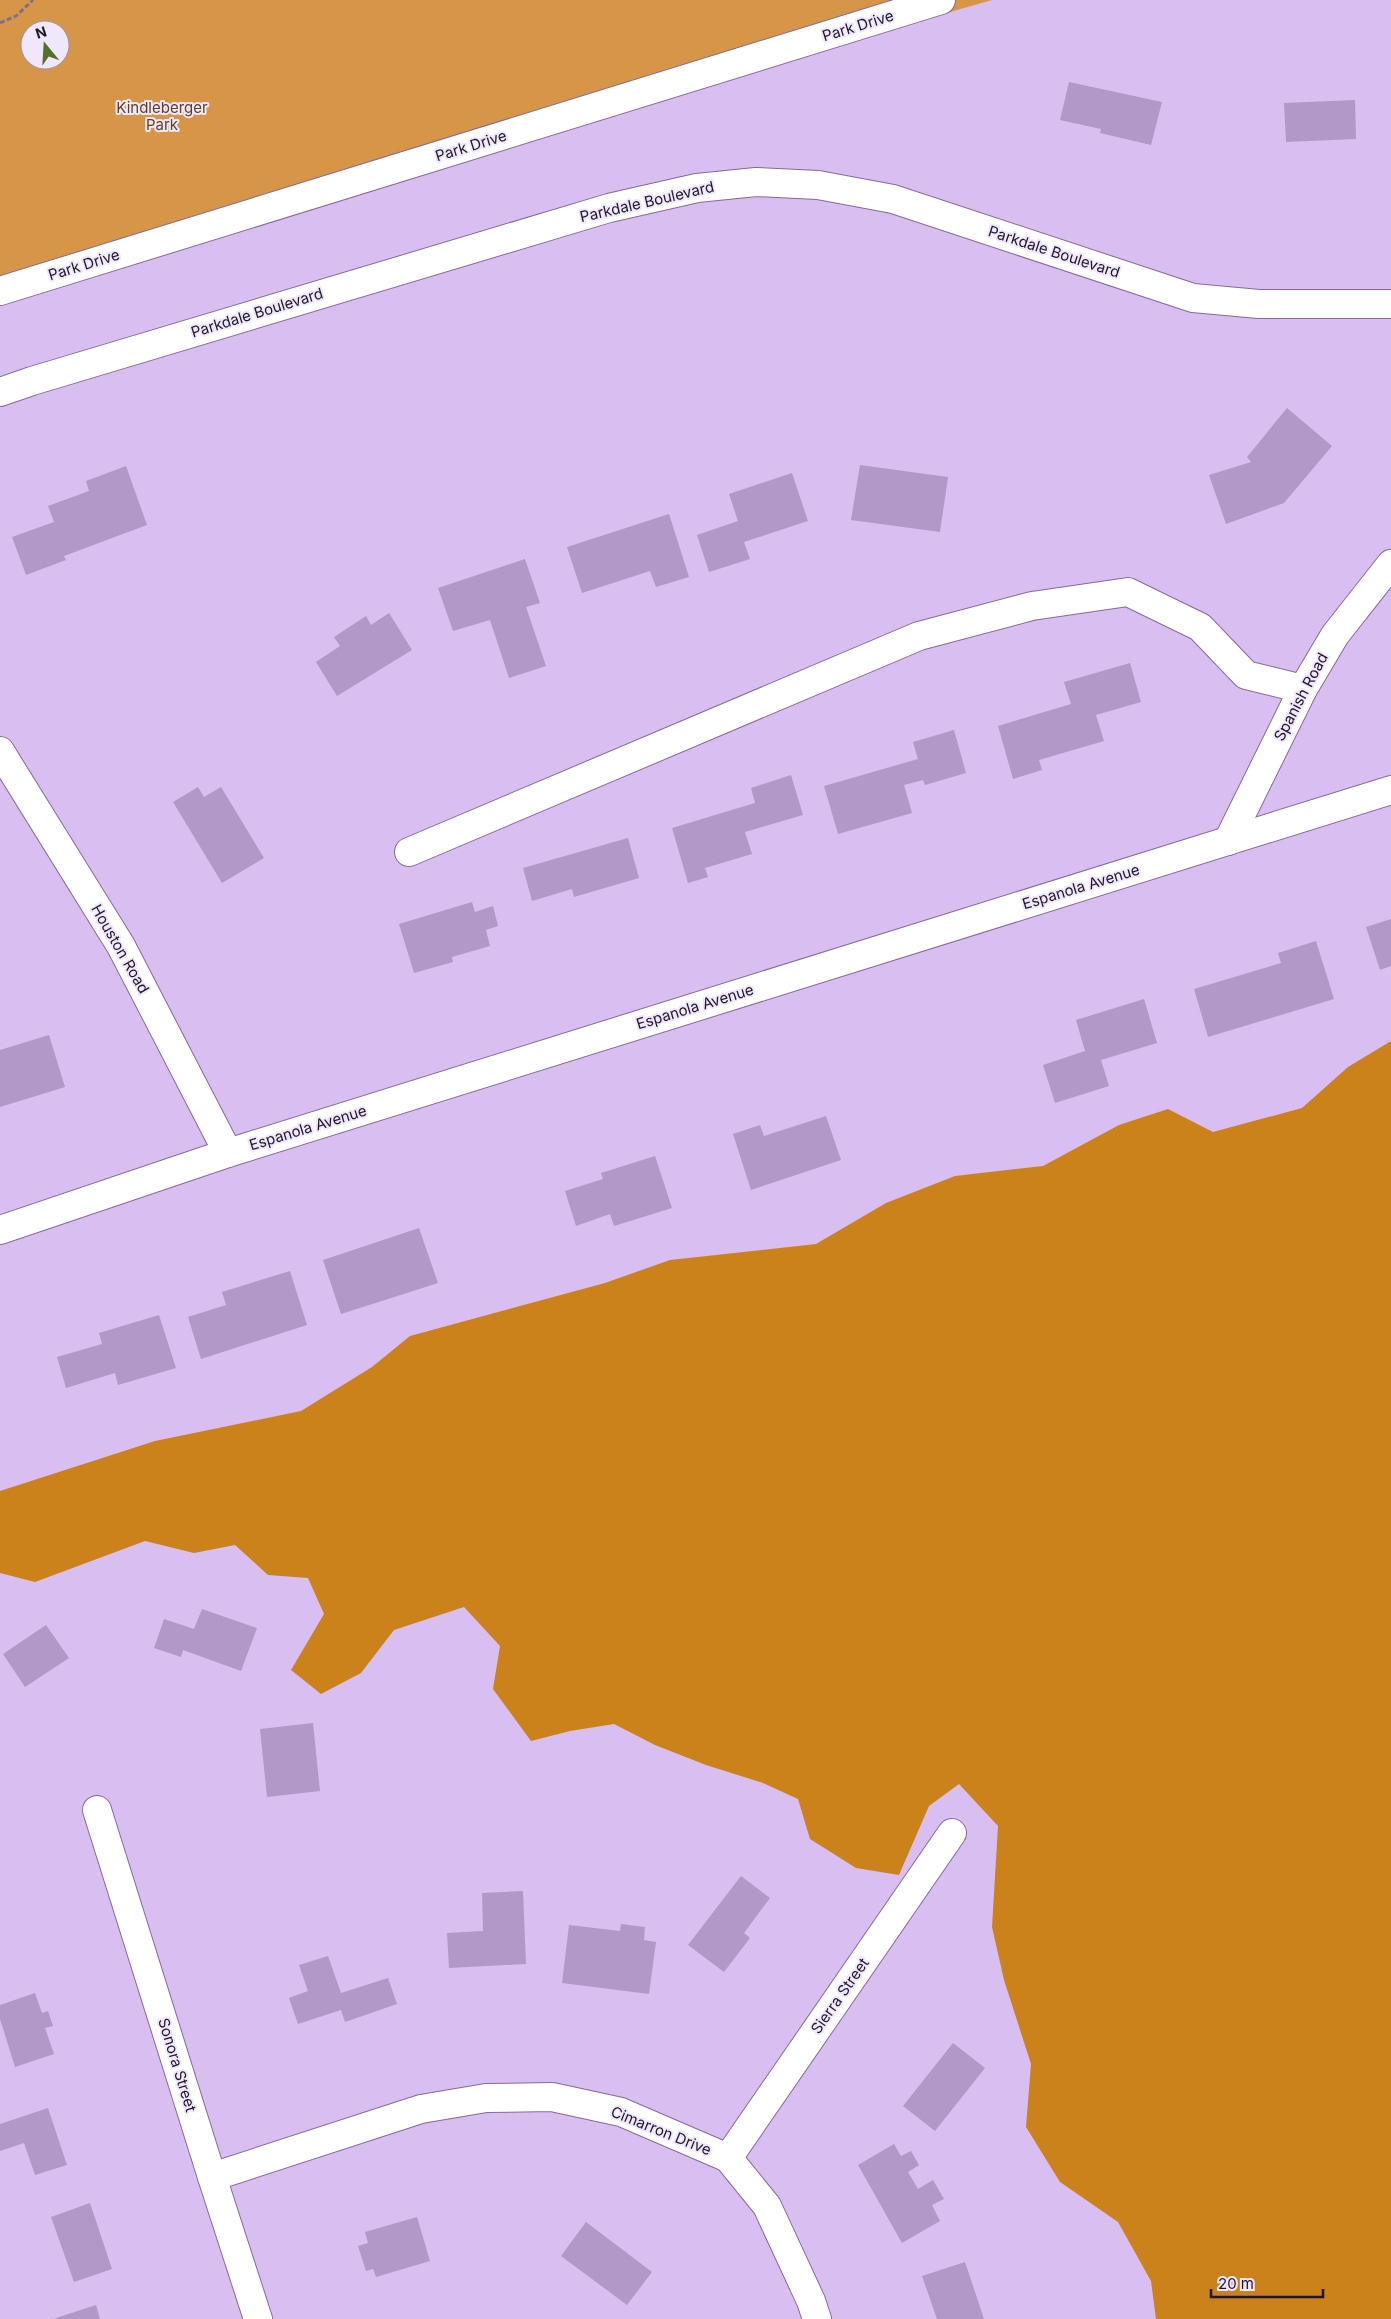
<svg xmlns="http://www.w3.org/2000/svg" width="1391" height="2319" font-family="Inter,sans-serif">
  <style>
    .green { fill: #d79547; fill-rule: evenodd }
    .forest { fill: #cb821b }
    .building { fill: #b198c9 }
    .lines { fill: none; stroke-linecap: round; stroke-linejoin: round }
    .minor-casing { stroke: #846b99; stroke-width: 30 }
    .path { stroke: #806e91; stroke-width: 3; stroke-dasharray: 5 2.5; stroke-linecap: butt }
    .minor { stroke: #fff; stroke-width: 28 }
    .labels { text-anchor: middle; stroke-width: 4; stroke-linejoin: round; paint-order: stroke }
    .street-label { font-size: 15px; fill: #201729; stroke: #f1e7fc }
    .park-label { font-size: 15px; fill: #60411c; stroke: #f1e7fc }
  </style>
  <rect width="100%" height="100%" fill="#d9bef1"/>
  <!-- green -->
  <path class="green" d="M0 0H992L0 284ZM30 30H60V60H30Z"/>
  <!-- forest -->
  <path class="forest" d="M1391 1041V2319H1156L1151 2281 1118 2222 1060 2182 1026 2127 1031 2064 1004 1980 992 1927 998 1826 959 1784 929 1806 899 1875 856 1868 810 1839 798 1799 763 1783 706 1765 655 1745 614 1724 570 1731 531 1741 493 1689 500 1646 464 1607 394 1630 361 1673 321 1694 291 1670 324 1614 308 1578 268 1575 235 1545 194 1553 145 1541 35 1582 0 1573V1491L155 1441 301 1411 372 1367 410 1336 605 1283 670 1260 816 1244 886 1203 955 1176 1043 1166 1119 1125 1168 1109 1213 1132 1302 1108 1348 1067Z"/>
  <!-- building -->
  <g class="building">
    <path d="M1069 82 1162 102 1151 145 1100 133 1101 129 1060 120Z"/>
    <path d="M1355 100 1356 139 1286 142 1284 103Z"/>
    <path d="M1287 408 1332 446 1284 503 1226 524 1209 475 1251 462 1247 457Z"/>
    <path d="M860 465 948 477 940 532 851 520Z"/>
    <path d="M126 466 147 525 64 556 66 560 26 575 12 537 54 522 48 506 89 491 86 481Z"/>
    <path d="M792 473 808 521 744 542 750 559 709 572 697 535 738 521 729 494Z"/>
    <path d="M669 514 689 577 656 587 650 571 582 593 567 547Z"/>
    <path d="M525 559 540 603 526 607 546 666 509 678 490 620 453 631 438 588Z"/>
    <path d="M389 613 412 650 337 696 316 662 340 646 334 637 366 616 371 625Z"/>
    <path d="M1130 663 1141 702 1096 715 1104 741 1039 760 1042 770 1013 779 998 726 1071 704 1064 682Z"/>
    <path d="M954 730 966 773 925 785 923 780 904 785 912 813 838 834 824 786 918 759 913 742Z"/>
    <path d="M791 775 803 815 745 832 752 854 705 868 708 877 688 883 672 828 755 803 751 788Z"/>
    <path d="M198 787 204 797 221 787 264 858 222 883 173 802Z"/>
    <path d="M628 838 639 878 574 897 572 889 532 901 523 868Z"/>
    <path d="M472 902 475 912 493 906 498 926 486 930 490 946 452 957 453 962 414 973 399 924Z"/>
    <path d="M1391 919V966L1380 970 1366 927Z"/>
    <path d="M1316 941 1334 999 1208 1037 1194 989 1281 963 1278 953Z"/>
    <path d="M1144 999 1157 1043 1101 1060 1109 1086 1055 1103 1043 1065 1085 1051 1076 1020Z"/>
    <path d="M49 1035 65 1087 0 1107V1050Z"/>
    <path d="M826 1116 841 1160 751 1190 733 1134 760 1125 764 1136Z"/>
    <path d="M655 1156 672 1208 614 1226 610 1214 576 1226 565 1191 603 1179 601 1173Z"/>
    <path d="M419 1228 438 1283 341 1314 323 1260Z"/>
    <path d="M290 1271 307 1325 201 1359 188 1317 226 1305 222 1292Z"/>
    <path d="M159 1315 176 1368 118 1385 115 1373 66 1388 57 1357 102 1344 99 1333Z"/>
    <path d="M202 1609 257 1628 241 1671 183 1650 181 1657 154 1648 164 1619 194 1629Z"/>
    <path d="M46 1625 69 1658 25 1687 3 1654Z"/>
    <path d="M313 1723 320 1791 267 1797 260 1729Z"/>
    <path d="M741 1876 770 1898 744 1933 750 1938 724 1972 688 1945Z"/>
    <path d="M523 1891 526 1964 449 1968 447 1933 483 1931 482 1893Z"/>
    <path d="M621 1924 645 1927 644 1940 656 1942 649 1994 562 1983 569 1925 620 1931Z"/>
    <path d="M328 1956 341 1993 388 1978 397 2004 345 2022 341 2010 298 2024 289 1998 308 1991 299 1965Z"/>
    <path d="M35 1993 42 2013 48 2011 53 2026 45 2028 54 2054 15 2067 0 2019V2005Z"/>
    <path d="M953 2043 985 2068 935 2131 903 2106Z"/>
    <path d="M48 2108 67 2165 35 2175 24 2143 0 2151V2124Z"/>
    <path d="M894 2144 901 2156 911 2151 919 2165 908 2172 918 2189 933 2180 944 2199 932 2205 940 2221 902 2243 858 2165Z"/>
    <path d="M90 2203 112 2269 74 2282 51 2217Z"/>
    <path d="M417 2217 430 2261 376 2277 373 2269 366 2271 358 2246 368 2243 365 2232Z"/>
    <path d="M586 2222 652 2272 627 2305 561 2256Z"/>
    <path d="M965 2262 984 2319H937L922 2276Z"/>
    <path d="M96 2305 100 2319H53Z"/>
  </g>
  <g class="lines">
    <defs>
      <g id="minor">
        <path d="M0 291 941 0"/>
        <path d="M0 392 32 381 609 208 697 188 756 182 818 185 893 199 1193 298 1259 304H1391"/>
        <path d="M0 751 121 946 228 1153"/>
        <path d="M1228 841 1303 689 1335 635 1391 564"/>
        <path d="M409 852 919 636 1032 606 1128 592 1200 627 1246 675 1303 689"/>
        <path d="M0 1230 228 1153 1391 790"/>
        <path d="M97 1810 212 2177 258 2319"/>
        <path d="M728 2158 952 1833"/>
        <path d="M212 2177 421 2109 486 2098 552 2097 621 2112 728 2158 767 2206 811 2301 817 2319"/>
      </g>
    </defs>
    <!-- minor casing -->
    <use href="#minor" class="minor-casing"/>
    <!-- path -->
    <path class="path" d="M0 23 16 16 33 0"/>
    <!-- minor -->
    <use href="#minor" class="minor"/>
  </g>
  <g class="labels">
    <!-- street labels -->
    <g class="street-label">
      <text transform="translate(858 26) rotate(-17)" y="5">Park Drive</text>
      <text transform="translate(471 146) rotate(-17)" y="5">Park Drive</text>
      <text transform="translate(647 202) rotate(-13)" y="5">Parkdale Boulevard</text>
      <text transform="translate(1054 252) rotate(18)" y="5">Parkdale Boulevard</text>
      <text transform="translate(84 265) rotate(-17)" y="5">Park Drive</text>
      <text transform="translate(257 313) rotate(-17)" y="5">Parkdale Boulevard</text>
      <text transform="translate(1301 697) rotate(-62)" y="5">Spanish Road</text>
      <text transform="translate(1081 887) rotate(-17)" y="5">Espanola Avenue</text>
      <text transform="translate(120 949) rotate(60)" y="5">Houston Road</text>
      <text transform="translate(695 1007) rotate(-17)" y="5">Espanola Avenue</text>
      <text transform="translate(308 1128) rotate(-17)" y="5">Espanola Avenue</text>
      <text transform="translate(840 1996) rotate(-55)" y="5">Sierra Street</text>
      <text transform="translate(177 2065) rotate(73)" y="5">Sonora Street</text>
      <text transform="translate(661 2131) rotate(22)" y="5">Cimarron Drive</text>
    </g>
    <!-- park labels -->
    <g class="park-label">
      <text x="162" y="113">Kindleberger<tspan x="162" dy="17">Park</tspan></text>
    </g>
  </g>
  <!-- north arrow -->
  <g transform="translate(45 45) rotate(342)"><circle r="24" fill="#f1e7fc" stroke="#9d94a8"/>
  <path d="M0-4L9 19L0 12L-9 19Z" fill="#547227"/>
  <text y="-8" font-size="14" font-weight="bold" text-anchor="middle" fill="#201729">N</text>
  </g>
  <!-- scale -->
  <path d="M1211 2289v8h112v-8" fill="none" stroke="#201729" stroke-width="2.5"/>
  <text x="1218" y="2289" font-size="15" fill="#201729" stroke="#f1e7fc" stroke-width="4" paint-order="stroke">20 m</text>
</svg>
